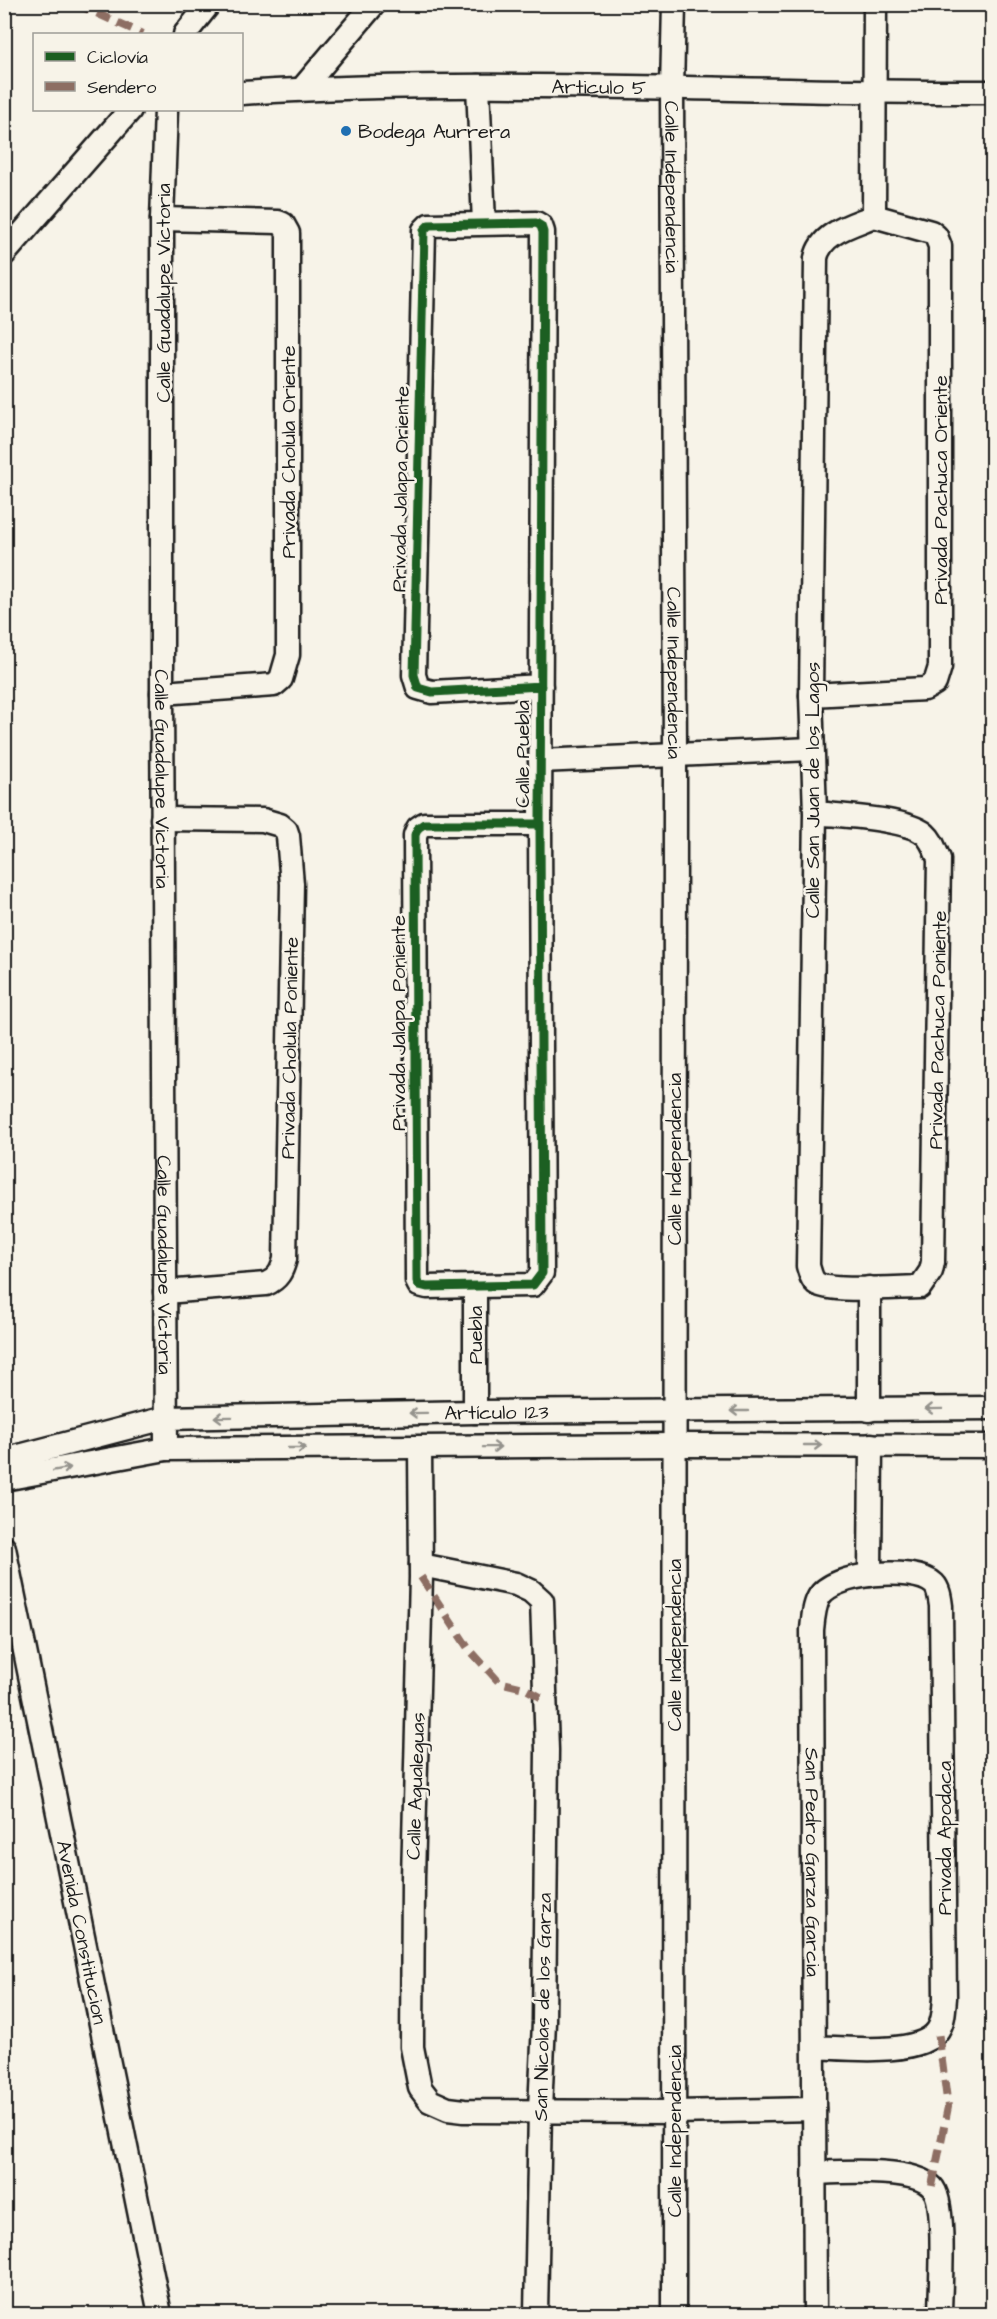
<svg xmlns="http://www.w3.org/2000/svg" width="997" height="2319" font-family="'Architects Daughter',sans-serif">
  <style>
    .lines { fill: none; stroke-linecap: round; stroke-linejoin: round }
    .minor-casing { stroke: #1c1c1c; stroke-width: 27 }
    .minor { stroke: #f7f3e8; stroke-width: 22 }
    .quiet { stroke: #8d6e63; stroke-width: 8; stroke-dasharray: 15 8; stroke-linecap: butt }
    .cycleway-casing { stroke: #f7f3e8; stroke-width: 13 }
    .cycleway { stroke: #1b5e20; stroke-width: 9 }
    .oneway { stroke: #94928c }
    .poi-dot { fill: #1f6fb2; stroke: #f7f3e8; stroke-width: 2 }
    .labels { text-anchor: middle; stroke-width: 5; stroke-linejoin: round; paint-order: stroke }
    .street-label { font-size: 20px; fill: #1c1c1c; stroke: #f7f3e8 }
    .poi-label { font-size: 20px; fill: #1c1c1c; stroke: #f7f3e8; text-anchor: start }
  </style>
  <rect width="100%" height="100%" fill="#f7f3e8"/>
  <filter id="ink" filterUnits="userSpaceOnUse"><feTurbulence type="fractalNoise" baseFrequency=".0167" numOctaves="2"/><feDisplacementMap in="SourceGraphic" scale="12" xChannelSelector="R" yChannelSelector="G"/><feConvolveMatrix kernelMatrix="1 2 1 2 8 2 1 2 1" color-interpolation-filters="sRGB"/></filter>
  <g filter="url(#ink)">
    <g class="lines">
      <defs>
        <g id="minor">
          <path id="s1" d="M674 4 672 89 675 755 674 2314"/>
          <path d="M185 34 209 4"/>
          <path d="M478 86 484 223"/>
          <path d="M302 89 374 4"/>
          <path id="s2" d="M242 93C491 77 742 93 992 92"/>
          <path id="s3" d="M166 110 162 219V693L166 1449"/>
          <path d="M874 216 875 4"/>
          <path d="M4 254 130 110"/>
          <path d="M162 693 274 685 281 679 288 655V233L283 224 278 222 162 219"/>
          <path d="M811 695 925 689 935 683 940 667V246L936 236 931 232 874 216"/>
          <path d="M540 761 812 749"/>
          <path d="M815 813C842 816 905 818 925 834 932 840 935 850 939 859L933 1262 931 1271 920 1287C901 1287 829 1293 816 1283 811 1279 810 1272 808 1266L815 813 811 695 816 258C821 232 853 225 874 216"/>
          <path d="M162 819 263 820 280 825 286 830 288 836 292 884 285 1259C282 1271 278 1279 266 1284L165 1292"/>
          <path d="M540 824H424L418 828 415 835 417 1281 419 1285 427 1287 533 1285 542 1273 540 824 543 232 541 226 536 223 429 225 424 230 414 675 418 688 432 692 541 686"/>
          <path d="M869 1288V1410"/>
          <path d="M475 1412V1286"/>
          <path d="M420 1448 421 1577 413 1878 412 2047 420 2088 430 2101 448 2109 464 2111 674 2112 814 2109"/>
          <path id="s4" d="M4 1460 165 1418 475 1412 992 1408"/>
          <path d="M4 1479 166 1449 674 1445 992 1446"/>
          <path id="s5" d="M4 1548 160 2314"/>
          <path d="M421 1565 516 1584 531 1591 542 1601 547 1750 544 2022 540 2110 536 2314"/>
          <path d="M870 1575 871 1445"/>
          <path id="s6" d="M815 2047C843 2048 921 2057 938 2030 944 2021 944 2008 945 1998L941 1606C940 1599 939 1589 934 1584 914 1565 832 1573 819 1597 814 1606 813 1619 812 1630L815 2314"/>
          <path d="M815 2173C841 2172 914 2167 932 2187 947 2202 940 2291 940 2314"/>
        </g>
      </defs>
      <!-- minor casing -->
      <use href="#minor" class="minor-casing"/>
      <!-- minor -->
      <use href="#minor" class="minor"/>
      <!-- quiet -->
      <g class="quiet">
        <path d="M76 4 143 34"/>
        <path d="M421 1577 468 1648 499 1682 524 1688 546 1700"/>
        <path d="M932 2186 948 2107 938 2031"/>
      </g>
      <defs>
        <path id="cycleway" d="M540 824H424L418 828 415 835 417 1281 419 1285 427 1287 533 1285 542 1273 540 824 543 232 541 226 536 223 429 225 424 230 414 675 418 688 432 692 541 686"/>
      </defs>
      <!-- cycleway casing -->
      <use href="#cycleway" class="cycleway-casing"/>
      <!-- cycleway -->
      <use href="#cycleway" class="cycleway"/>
    </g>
    <!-- one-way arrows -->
    <defs><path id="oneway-shaft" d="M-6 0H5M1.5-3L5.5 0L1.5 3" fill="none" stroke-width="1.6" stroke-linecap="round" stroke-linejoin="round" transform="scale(1.5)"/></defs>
    <g class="oneway">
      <use href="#oneway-shaft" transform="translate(934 1409) rotate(179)"/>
      <use href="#oneway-shaft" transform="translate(739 1411) rotate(180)"/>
      <use href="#oneway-shaft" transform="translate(418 1413) rotate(179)"/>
      <use href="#oneway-shaft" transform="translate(223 1417) rotate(179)"/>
      <use href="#oneway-shaft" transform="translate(813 1445)"/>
      <use href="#oneway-shaft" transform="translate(492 1447) rotate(-1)"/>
      <use href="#oneway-shaft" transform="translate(297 1448)"/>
      <use href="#oneway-shaft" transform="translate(62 1469) rotate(-10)"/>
    </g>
  </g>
  <!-- markers -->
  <circle class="poi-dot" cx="346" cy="131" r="6"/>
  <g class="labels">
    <!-- street labels -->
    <g class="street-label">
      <text dy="7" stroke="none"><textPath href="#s2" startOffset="357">Articulo 5</textPath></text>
      <text dy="7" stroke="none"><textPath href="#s1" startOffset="183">Calle Independencia</textPath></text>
      <text transform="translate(163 293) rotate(-90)" y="7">Calle Guadalupe Victoria</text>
      <text transform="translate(288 452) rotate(-90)" y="7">Privada Cholula Oriente</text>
      <text transform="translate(400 489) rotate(-89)" y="7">Privada Jalapa Oriente</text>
      <text transform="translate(940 490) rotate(-90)" y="7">Privada Pachuca Oriente</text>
      <text dy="7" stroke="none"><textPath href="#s1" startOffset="669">Calle Independencia</textPath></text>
      <text transform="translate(522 754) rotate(-90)" y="7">Calle Puebla</text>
      <text dy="7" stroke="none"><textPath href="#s3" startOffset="669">Calle Guadalupe Victoria</textPath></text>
      <text transform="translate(812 790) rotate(-90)" y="7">Calle San Juan de los Lagos</text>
      <text transform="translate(398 1023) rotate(-90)" y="7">Privada Jalapa Poniente</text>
      <text transform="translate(937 1030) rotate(-89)" y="7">Privada Pachuca Poniente</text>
      <text transform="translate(289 1048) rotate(-89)" y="7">Privada Cholula Poniente</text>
      <text transform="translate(674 1159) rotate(-90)" y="7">Calle Independencia</text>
      <text dy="7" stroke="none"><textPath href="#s3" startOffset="1155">Calle Guadalupe Victoria</textPath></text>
      <text transform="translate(475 1335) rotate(-90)" y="7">Puebla</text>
      <text dy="7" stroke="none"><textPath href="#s4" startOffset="498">Artículo 123</textPath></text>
      <text transform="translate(674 1645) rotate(-90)" y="7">Calle Independencia</text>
      <text transform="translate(415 1786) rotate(-88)" y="7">Calle Agualeguas</text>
      <text transform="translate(944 1838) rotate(-90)" y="7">Privada Apodaca</text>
      <text dy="7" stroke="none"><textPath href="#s6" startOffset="966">San Pedro Garza Garcia</textPath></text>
      <text dy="7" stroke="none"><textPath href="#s5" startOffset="392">Avenida Constitucion</textPath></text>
      <text transform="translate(542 2007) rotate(-89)" y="7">San Nicolas de los Garza</text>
      <text transform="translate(674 2131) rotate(-90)" y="7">Calle Independencia</text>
    </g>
    <!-- poi labels -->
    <g class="poi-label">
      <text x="358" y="138">Bodega Aurrera</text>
    </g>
  </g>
  <!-- margin -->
  <rect width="997" height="2319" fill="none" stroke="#f7f3e8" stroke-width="24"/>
  <rect x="12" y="12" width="973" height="2295" fill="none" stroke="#1c1c1c" stroke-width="2" filter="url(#ink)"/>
  <!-- legend -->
  <rect x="33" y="33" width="210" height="78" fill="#f7f3e8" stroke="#9f9d96" stroke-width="1.5"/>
  <rect x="45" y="52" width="30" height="9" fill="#1b5e20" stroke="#9f9d96" stroke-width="1.5"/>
  <text x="87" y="63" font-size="18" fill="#1c1c1c">Ciclovía</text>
  <rect x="45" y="82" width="30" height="9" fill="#8d6e63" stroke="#9f9d96" stroke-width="1.5"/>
  <text x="87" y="93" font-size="18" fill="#1c1c1c">Sendero</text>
</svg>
